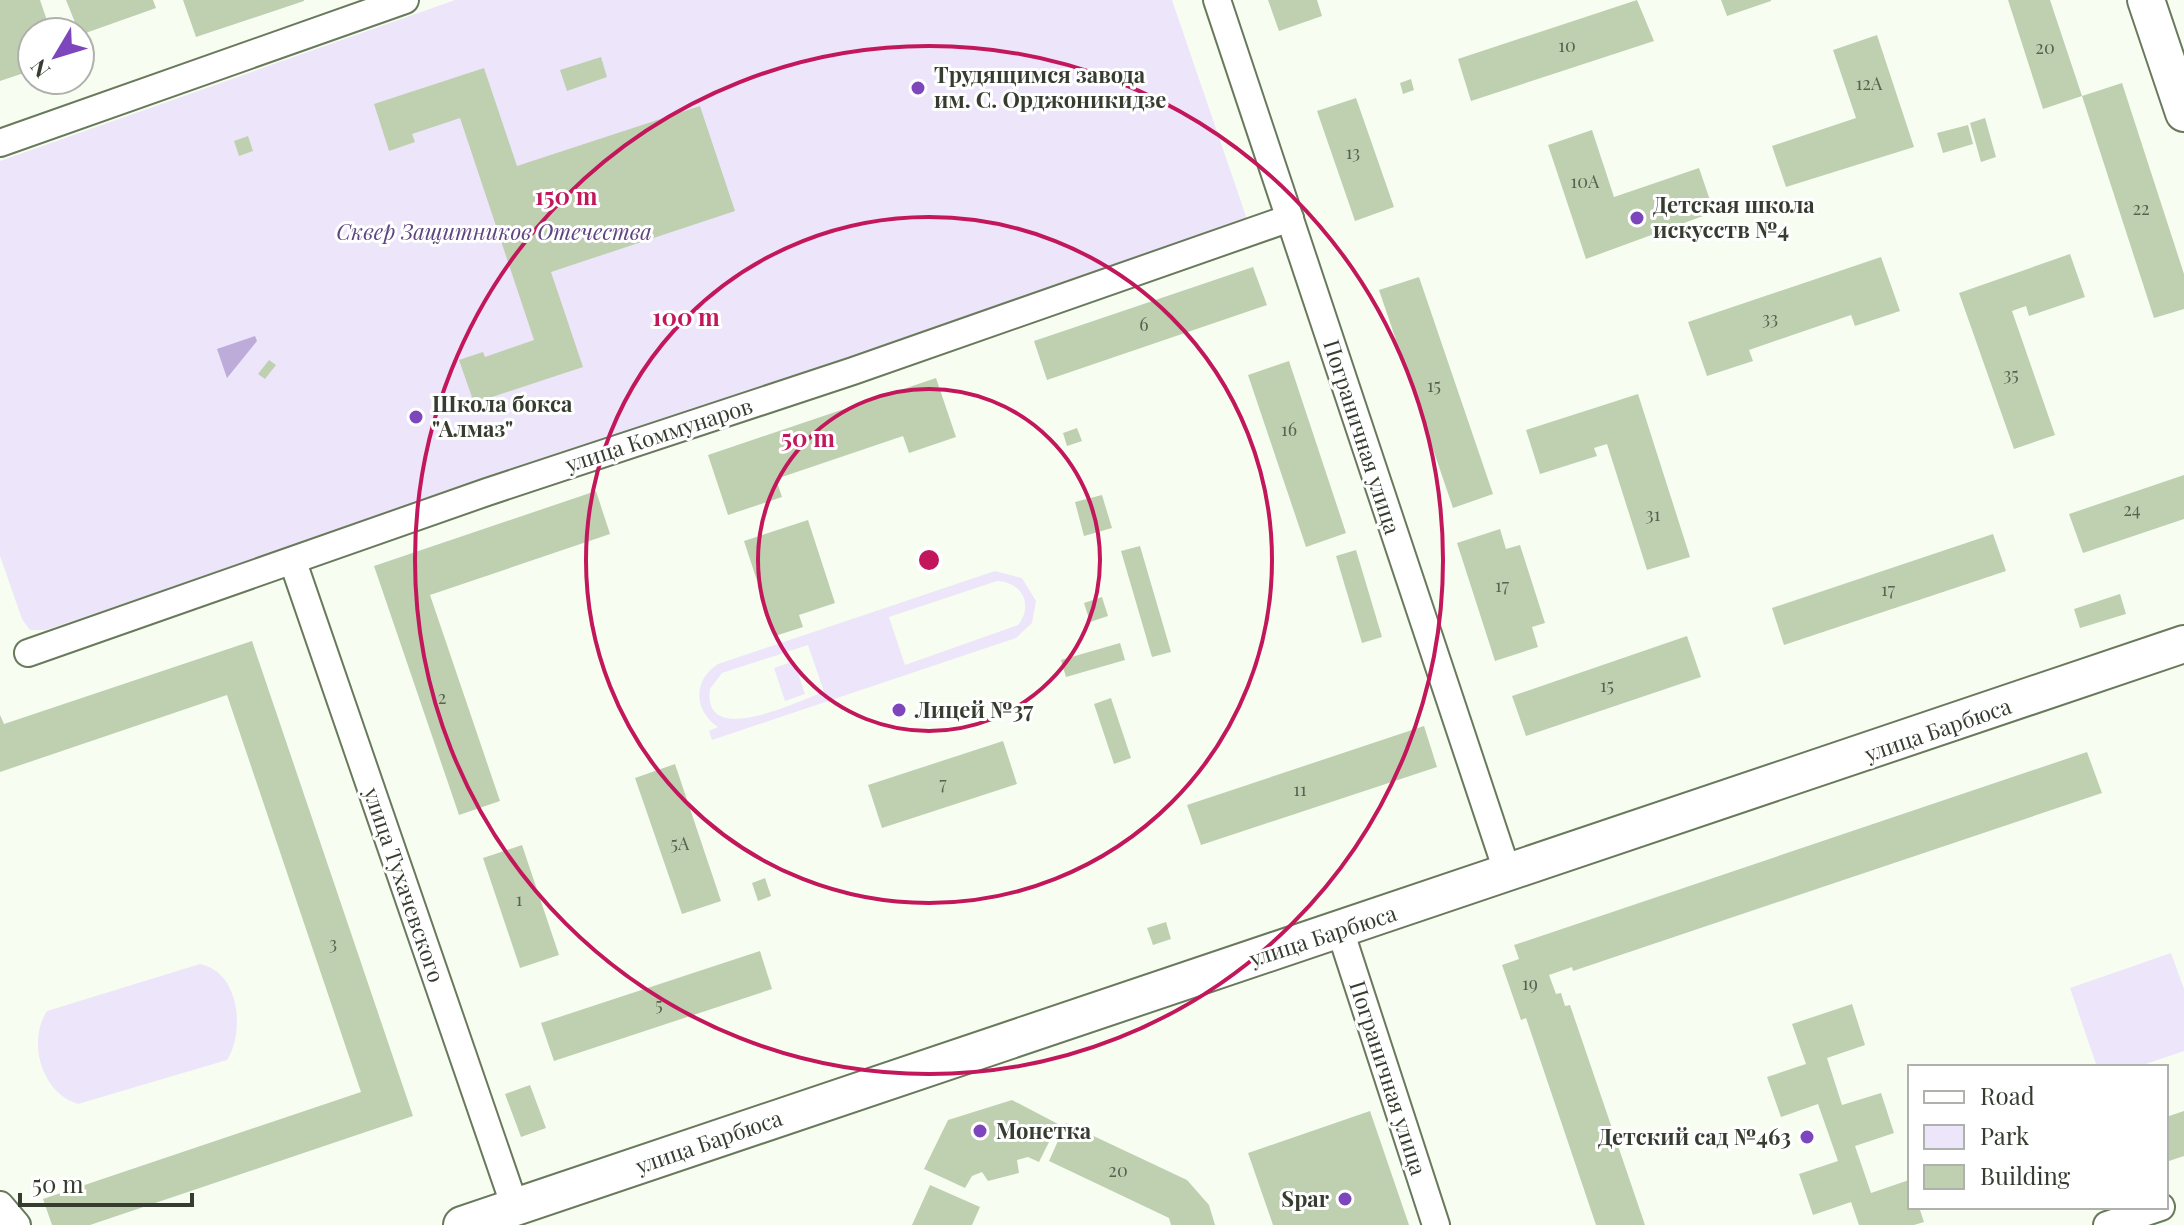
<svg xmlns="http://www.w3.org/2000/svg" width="2184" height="1225" font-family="'Playfair Display',serif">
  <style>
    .green { fill: #ede5fa; fill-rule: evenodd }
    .water { fill: #bdabd9 }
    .building { fill: #bfd0b1 }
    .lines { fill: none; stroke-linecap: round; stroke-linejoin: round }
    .street-casing { stroke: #69795c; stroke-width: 30 }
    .secondary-casing { stroke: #69795c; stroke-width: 40 }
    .street { stroke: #fff; stroke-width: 26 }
    .secondary { stroke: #fff; stroke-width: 36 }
    .ring { fill: none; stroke: #c2185b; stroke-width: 4 }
    .poi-dot { fill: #7e46bc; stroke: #fff; stroke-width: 3 }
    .labels { text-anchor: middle; stroke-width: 6; stroke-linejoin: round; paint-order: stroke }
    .number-label { font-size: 18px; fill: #586250 }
    .poi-label { font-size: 22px; font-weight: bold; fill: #363d30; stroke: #fff; text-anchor: start }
    .park-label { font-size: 22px; font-style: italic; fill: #5e4580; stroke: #fff }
    .street-label { font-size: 22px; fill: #363d30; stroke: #fff }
    .centre { fill: #c2185b; stroke: #fff; stroke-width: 4 }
    .ring-label { font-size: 24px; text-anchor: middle; font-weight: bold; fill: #c2185b; stroke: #fff; stroke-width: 6; stroke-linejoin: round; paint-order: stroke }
  </style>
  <rect width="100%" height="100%" fill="#f7fef1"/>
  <!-- green -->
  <g class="green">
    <path d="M455 0H1172L1249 225 648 424 46 630H30L22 619 0 556V161Z"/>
    <path d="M995 571 1022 578 1036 601 1032 623 1016 638 712 740 709 731 718 727C693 710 693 680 718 664ZM997 581C1022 582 1034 605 1018 625L905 665 889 617ZM808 645 824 692C798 701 702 749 710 689L722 673Z"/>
    <path d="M794 661 805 694 785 701 774 668Z"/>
    <path d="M2171 953 2184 989V1051L2137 1067H2097L2070 988Z"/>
    <path d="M200 964C240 972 245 1032 227 1060L78 1104C41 1093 27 1041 47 1011Z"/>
  </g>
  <!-- water -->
  <path class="water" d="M255 336 257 341 227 378 217 349Z"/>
  <!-- building -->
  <g class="building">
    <path d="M0 0H40L51 32H32V49L24 51 30 71 0 81Z"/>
    <path d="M66 0H153L156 8 80 35Z"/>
    <path d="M183 0H304V1L196 37Z"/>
    <path d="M1268 0H1317L1322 16 1279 31Z"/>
    <path d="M1637 0 1654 41 1471 101 1458 59Z"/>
    <path d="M1721 0H1771V1L1727 16Z"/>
    <path d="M2008 0H2050L2082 96 2043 109Z"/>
    <path d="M1877 35 1914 147 1786 187 1772 146 1856 118 1833 50Z"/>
    <path d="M601 57 607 77 567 91 560 70Z"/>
    <path d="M484 68 517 166 700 106 735 211 551 272 583 367 474 403 459 360 483 352 485 357 534 340 460 118 412 134 415 142 389 151 374 104Z"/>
    <path d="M1411 79 1414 90 1403 94 1400 83Z"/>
    <path d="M2122 83 2184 274V309L2154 318 2082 96Z"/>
    <path d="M1356 98 1394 207 1355 221 1317 111Z"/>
    <path d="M1985 118 1996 157 1981 162 1970 123Z"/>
    <path d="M1968 125 1973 144 1943 153 1937 133Z"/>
    <path d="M1592 130 1614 197 1699 168 1714 212 1586 259 1548 145Z"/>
    <path d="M248 136 253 151 239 156 234 141Z"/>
    <path d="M2070 254 2085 297 2029 316 2026 306 2012 311 2055 435 2014 449 1959 293Z"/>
    <path d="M1881 257 1900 311 1855 326 1851 315 1749 350 1753 361 1707 376 1688 322Z"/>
    <path d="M1253 267 1267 305 1047 380 1034 341Z"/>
    <path d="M1419 277 1493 494 1453 508 1379 290Z"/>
    <path d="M269 360 276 365 265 379 258 374Z"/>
    <path d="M1289 361 1346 533 1306 547 1248 375Z"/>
    <path d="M936 378 956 437 909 453 903 436 776 479 782 497 728 515 708 455Z"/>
    <path d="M1638 394 1690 557 1647 570 1607 444 1594 448 1597 456 1540 474 1526 430Z"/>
    <path d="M1077 428 1082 441 1067 446 1063 433Z"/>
    <path d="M2184 475V519L2083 553 2069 514Z"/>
    <path d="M596 491 610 534 430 595 500 801 459 815 374 566Z"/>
    <path d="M1102 495 1112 528 1084 536 1075 502Z"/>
    <path d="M808 520 835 603 799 615 803 627 775 636 744 541Z"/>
    <path d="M1500 529 1506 549 1520 545 1545 623 1532 627 1538 647 1495 661 1457 543Z"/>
    <path d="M1993 534 2006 571 1784 645 1772 608Z"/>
    <path d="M1140 546 1171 652 1152 657 1121 551Z"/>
    <path d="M1356 550 1382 637 1362 643 1336 556Z"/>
    <path d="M2120 594 2126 614 2080 628 2074 609Z"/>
    <path d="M1102 597 1108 616 1090 622 1084 603Z"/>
    <path d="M1687 636 1701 677 1526 736 1512 696Z"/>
    <path d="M252 641 413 1116 90 1225H52L43 1199 361 1092 227 695 0 772V715L4 724Z"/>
    <path d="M1120 643 1125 660 1066 677 1061 660Z"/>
    <path d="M1111 698 1131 758 1114 764 1094 704Z"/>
    <path d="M1424 726 1437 767 1201 845 1187 805Z"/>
    <path d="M1003 741 1017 784 882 828 868 785Z"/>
    <path d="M2087 752 2102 793 1573 971 1572 967 1549 975 1556 994 1561 993 1565 1006 1570 1005 1645 1225H1596L1526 1018 1521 1020 1502 965 1519 959 1514 945Z"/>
    <path d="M675 764 721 901 682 914 635 778Z"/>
    <path d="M522 845 559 955 520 968 483 858Z"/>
    <path d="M765 878 771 896 758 901 752 883Z"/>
    <path d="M1166 922 1171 939 1153 945 1147 928Z"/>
    <path d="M760 951 772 989 554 1061 541 1023Z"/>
    <path d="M1852 1004 1865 1045 1827 1058 1842 1105 1881 1093 1894 1133 1855 1146 1871 1193 1909 1180 1910 1207H1919L1924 1222 1914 1225H1859L1851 1202 1813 1215 1799 1174 1838 1161 1818 1104 1781 1117 1767 1077 1806 1064 1792 1024Z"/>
    <path d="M530 1085 546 1128 521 1137 505 1094Z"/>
    <path d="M1012 1100 1058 1124 1039 1162 1028 1157 1017 1160 1019 1173 988 1181 982 1172 972 1176 965 1188 924 1169 948 1120Z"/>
    <path d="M1370 1111 1409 1225H1273L1248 1153Z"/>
    <path d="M2184 1111V1156L2166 1162V1117Z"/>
    <path d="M1066 1123 1187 1180 1209 1205 1215 1225H1171L1169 1218 1049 1161Z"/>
    <path d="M930 1185 980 1207 972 1225H912Z"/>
  </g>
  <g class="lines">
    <defs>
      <g id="street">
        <path d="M1217 0 1508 874"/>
        <path d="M0 143 405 0"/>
        <path d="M293 562 515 1207"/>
        <path d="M28 653 487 492 853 371 1290 218"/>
        <path d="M1340 930 1436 1225"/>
        <path d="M0 1205 17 1225"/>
        <path d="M2107 1225 2161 1207"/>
      </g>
      <g id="secondary">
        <path d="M2146 0 2184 113"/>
        <path d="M462 1225 2184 644"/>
      </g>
    </defs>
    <!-- street casing -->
    <use href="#street" class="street-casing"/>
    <!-- secondary casing -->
    <use href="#secondary" class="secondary-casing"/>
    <!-- street -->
    <use href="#street" class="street"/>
    <!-- secondary -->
    <use href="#secondary" class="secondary"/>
  </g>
  <!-- distance rings -->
  <g class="ring">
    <circle cx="929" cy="560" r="171"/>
    <circle cx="929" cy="560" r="343"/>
    <circle cx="929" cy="560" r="514"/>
  </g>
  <!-- markers -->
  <g class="poi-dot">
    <circle cx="918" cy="88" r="8"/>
    <circle cx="1637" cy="218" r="8"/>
    <circle cx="416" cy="417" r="8"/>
    <circle cx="899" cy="710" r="8"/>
    <circle cx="980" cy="1131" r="8"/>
    <circle cx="1807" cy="1137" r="8"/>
    <circle cx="1345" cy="1199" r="8"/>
  </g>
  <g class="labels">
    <!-- number labels -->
    <g class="number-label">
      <text x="1567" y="52">10</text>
      <text x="2045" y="54">20</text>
      <text x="1869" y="90">12А</text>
      <text x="1353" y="159">13</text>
      <text x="1585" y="188">10А</text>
      <text x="2141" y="215">22</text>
      <text x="1770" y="325">33</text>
      <text x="1144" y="331">6</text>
      <text x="2011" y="381">35</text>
      <text x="1434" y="392">15</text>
      <text x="1289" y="436">16</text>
      <text x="2132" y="516">24</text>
      <text x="1653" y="521">31</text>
      <text x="1502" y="592">17</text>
      <text x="1888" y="596">17</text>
      <text x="1607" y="692">15</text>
      <text x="442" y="704">2</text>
      <text x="943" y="790">7</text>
      <text x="1300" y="796">11</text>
      <text x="680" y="850">5А</text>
      <text x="519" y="906">1</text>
      <text x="333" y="950">3</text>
      <text x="1530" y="990">19</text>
      <text x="659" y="1011">5</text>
      <text x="1118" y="1177">20</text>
    </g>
    <!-- poi labels -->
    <g class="poi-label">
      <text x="934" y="83">Трудящимся завода<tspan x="934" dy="25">им. С. Орджоникидзе</tspan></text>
      <text x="1653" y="213">Детская школа<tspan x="1653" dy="25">искусств №4</tspan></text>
      <text x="432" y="412">Школа бокса<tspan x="432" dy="25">"Алмаз"</tspan></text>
      <text x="915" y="718">Лицей №37</text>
      <text x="996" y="1139">Монетка</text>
      <text x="1791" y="1145" text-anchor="end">Детский сад №463</text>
      <text x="1329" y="1207" text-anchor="end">Spar</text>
    </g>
    <!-- park labels -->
    <g class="park-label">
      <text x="494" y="240">Сквер Защитников Отечества</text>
    </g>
    <!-- street labels -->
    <g class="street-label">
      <text transform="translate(659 435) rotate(-18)" y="8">улица Коммунаров</text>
      <text transform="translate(1362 437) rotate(72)" y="8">Пограничная улица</text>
      <text transform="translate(1938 730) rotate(-19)" y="8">улица Барбюса</text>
      <text transform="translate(404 885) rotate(71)" y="8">улица Тухачевского</text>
      <text transform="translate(1323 936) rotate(-18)" y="8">улица Барбюса</text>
      <text transform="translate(1388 1078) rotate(72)" y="8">Пограничная улица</text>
      <text transform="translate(709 1142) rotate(-19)" y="8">улица Барбюса</text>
    </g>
  </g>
  <circle cx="929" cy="560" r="12" class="centre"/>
  <g class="ring-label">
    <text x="566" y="205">150 m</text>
    <text x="686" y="326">100 m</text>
    <text x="808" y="447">50 m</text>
  </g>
  <!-- legend -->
  <rect x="1908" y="1065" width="260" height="144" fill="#ffffff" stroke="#afb1ac" stroke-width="2"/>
  <rect x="1924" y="1091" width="40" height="12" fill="#ffffff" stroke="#afb1ac" stroke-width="2"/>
  <text x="1980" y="1105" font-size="24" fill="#363d30">Road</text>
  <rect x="1924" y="1125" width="40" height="24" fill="#ede5fa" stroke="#afb1ac" stroke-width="2"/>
  <text x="1980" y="1145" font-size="24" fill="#363d30">Park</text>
  <rect x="1924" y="1165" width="40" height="24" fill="#bfd0b1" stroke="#afb1ac" stroke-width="2"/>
  <text x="1980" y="1185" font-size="24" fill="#363d30">Building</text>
  <!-- north arrow -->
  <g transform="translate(56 56) rotate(232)"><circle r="38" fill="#ffffff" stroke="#afb1ac" stroke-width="2"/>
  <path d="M0-6L14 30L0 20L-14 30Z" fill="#7e46bc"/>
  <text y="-12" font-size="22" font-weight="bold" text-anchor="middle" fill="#363d30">N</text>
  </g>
  <!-- scale -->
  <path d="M20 1193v12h172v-12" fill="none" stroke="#363d30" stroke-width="4"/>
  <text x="32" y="1193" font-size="24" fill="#363d30" stroke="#ffffff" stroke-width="6" paint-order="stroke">50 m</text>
</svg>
